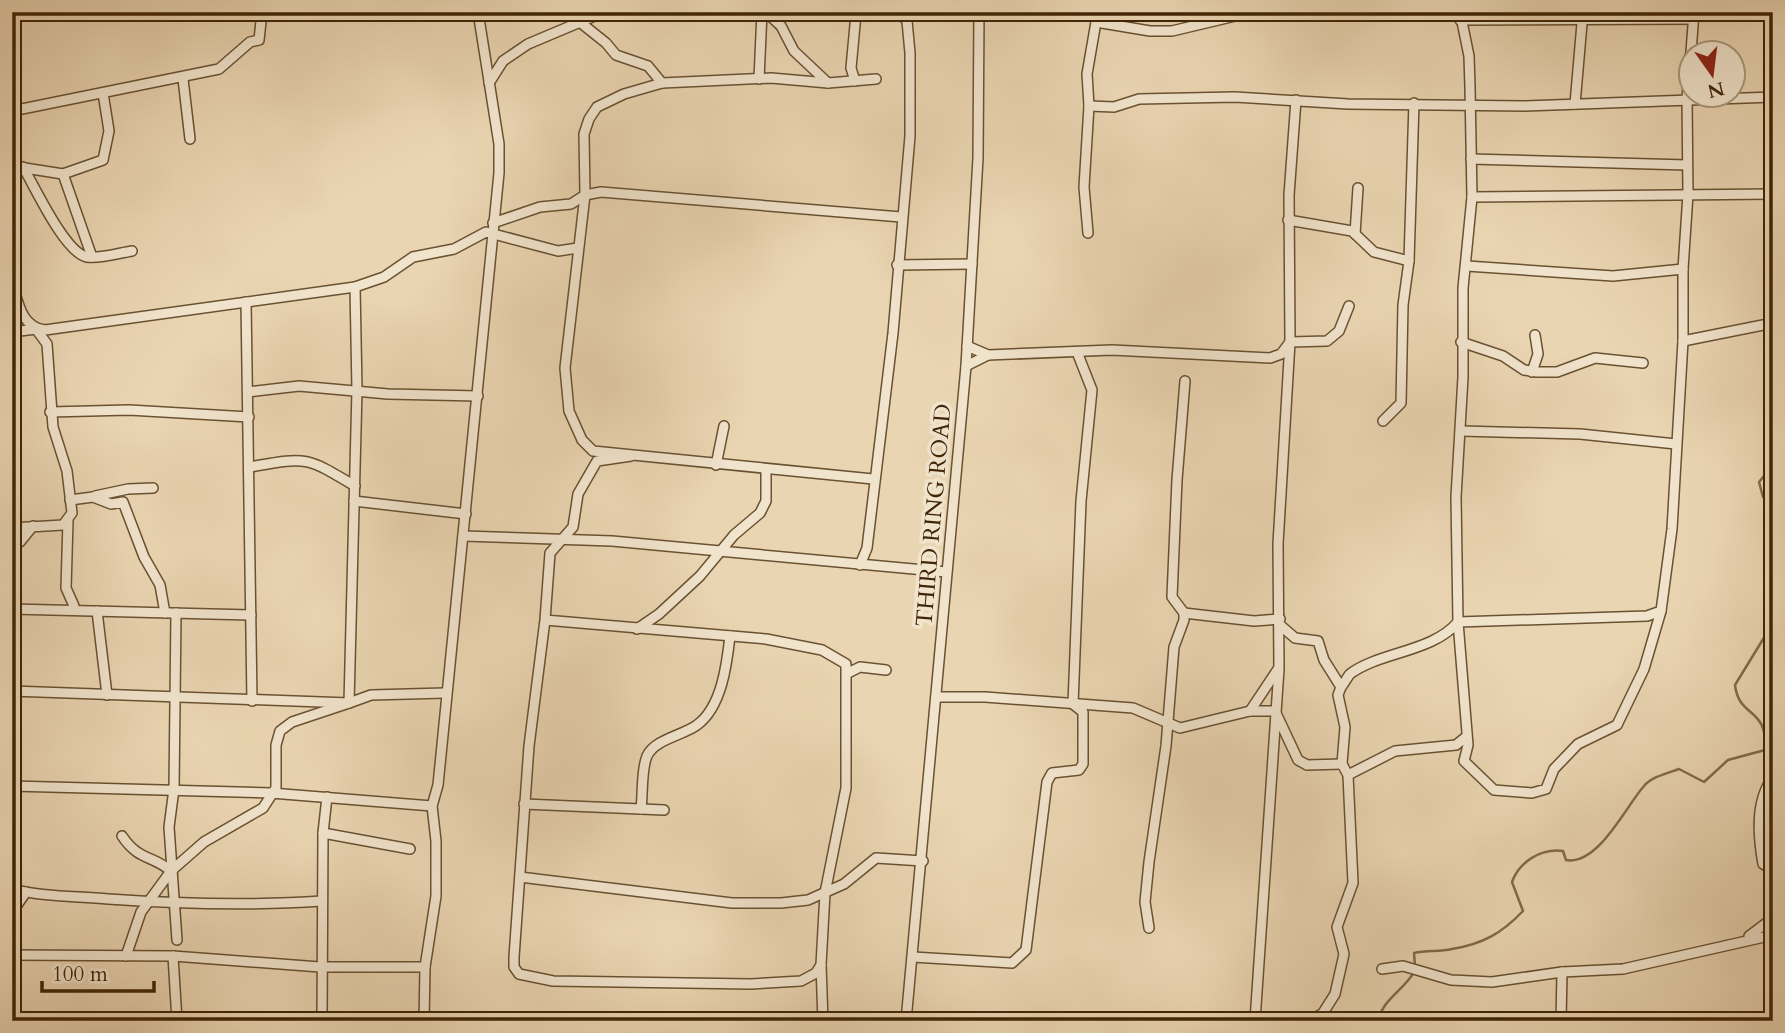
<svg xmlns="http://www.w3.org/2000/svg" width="1785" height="1033" font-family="Cardo,serif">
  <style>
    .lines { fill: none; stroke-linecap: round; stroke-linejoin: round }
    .stream { stroke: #836b4a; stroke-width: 2.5 }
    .minor-casing { stroke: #6a5131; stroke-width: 12 }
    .minor { stroke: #f1e4cd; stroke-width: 9 }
    .labels { text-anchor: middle; stroke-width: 7; stroke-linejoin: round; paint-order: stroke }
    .street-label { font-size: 23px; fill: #402506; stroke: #f1e4cd }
  </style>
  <rect width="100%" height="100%" fill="#ead5b2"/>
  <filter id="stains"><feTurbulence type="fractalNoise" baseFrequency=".00286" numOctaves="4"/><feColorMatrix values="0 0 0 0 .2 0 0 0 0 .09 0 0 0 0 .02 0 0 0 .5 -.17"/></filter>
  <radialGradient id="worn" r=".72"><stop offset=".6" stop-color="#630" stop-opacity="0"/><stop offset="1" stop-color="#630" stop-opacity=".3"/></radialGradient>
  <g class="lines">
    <!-- stream -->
    <g class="stream">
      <path d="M1773 465 1759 482 1763 497 1773 502"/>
      <path d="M1415 966 1414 953C1427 950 1439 952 1452 949 1483 944 1502 933 1523 911L1512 882C1519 862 1541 848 1563 851L1566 860C1598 866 1626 806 1644 786 1651 777 1668 773 1679 769L1704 782 1728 760 1765 750C1768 706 1739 719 1735 685L1765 636 1773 629"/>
      <path d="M1378 1021C1381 1001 1405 989 1414 972"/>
    </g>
    <defs>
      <g id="minor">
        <path d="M766 12 781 26 794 51 828 83"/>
        <path d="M836 12 847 15 901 14 907 21 910 53V136L893 333 867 548 860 565"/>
        <path d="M1460 12 1469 56 1470 87 1472 197 1463 288V377L1456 497 1458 622 1468 745 1464 761 1494 790 1532 793 1546 789 1554 769 1578 744 1617 725 1644 669 1661 611"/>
        <path d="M1460 20 1694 19"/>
        <path d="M1096 22 1150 31H1172L1252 12"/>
        <path d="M581 23 606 43 616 55 648 66 662 83"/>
        <path d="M1691 52 1694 12"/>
        <path d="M183 79 190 139"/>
        <path d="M759 79 762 12"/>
        <path d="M855 81 851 68 856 14"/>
        <path d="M489 83 503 61 528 44 604 12"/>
        <path d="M1575 104 1583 12"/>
        <path d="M1089 106 1114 107 1139 99 1235 97 1348 104 1525 106 1773 97"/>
        <path d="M12 111 219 69 250 42 259 40 262 12"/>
        <path d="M1471 159 1687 165"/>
        <path d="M12 166 63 174 103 160 109 131 103 93"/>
        <path d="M23 167C35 187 65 253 87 257 100 259 119 253 132 251"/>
        <path d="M63 174 92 257"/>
        <path d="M1472 197 1773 194"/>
        <path d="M1288 220 1352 231 1374 252 1409 261"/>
        <path d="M493 223 540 207 571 204 585 195 584 134 589 119 597 107 624 94 662 83 771 78 828 83 876 79"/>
        <path d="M1088 233 1084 187 1089 106 1087 74 1096 22 1093 12"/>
        <path d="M1355 234 1358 188"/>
        <path d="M897 265 972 264"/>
        <path d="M1467 266 1613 276 1683 269"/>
        <path d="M12 282C18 302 21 327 45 330L355 287 384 277 413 257 454 249 486 232 558 251 578 248"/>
        <path d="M246 302 252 701"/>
        <path d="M12 332 36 329 47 344 53 427 67 471 72 513 63 525 12 528"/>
        <path d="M1683 341 1763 325"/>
        <path d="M1461 342 1503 356 1524 370 1537 372H1557L1595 358 1643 363"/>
        <path d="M967 346 988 355 1112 350 1270 358 1281 354 1290 342 1327 341 1339 331 1349 306"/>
        <path d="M966 366 988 355"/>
        <path d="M1532 372 1538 354 1535 335"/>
        <path d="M248 392 299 386 388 394 478 396"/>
        <path d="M50 412 129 410 249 417"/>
        <path d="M1383 421 1401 403 1403 305 1409 261 1414 103"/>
        <path d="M1461 431 1580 434 1676 444"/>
        <path d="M716 465 724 426"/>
        <path d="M250 467C307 457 305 456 355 486"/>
        <path d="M873 479 593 451 582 440 569 411 565 368 585 195 601 192 901 217"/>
        <path d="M95 496 128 489 153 488"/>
        <path d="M70 500 93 497 111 504 123 502 144 557 160 585 165 613"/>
        <path d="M354 501 466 514"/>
        <path d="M68 521 66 588 74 606"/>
        <path d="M463 536 612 541 946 572"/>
        <path d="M12 544 20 542 33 526"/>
        <path d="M12 609 251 615"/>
        <path d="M97 611 107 695"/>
        <path d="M176 613 174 789 169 827 177 940"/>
        <path d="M1184 613 1254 621 1280 619"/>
        <path d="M545 620 529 746 514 957V967L519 974 553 981 751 984 801 981 816 973 821 965 825 893 846 788V664L822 650 766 639 545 620 550 553 573 527 578 494 597 461 631 456"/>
        <path d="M1280 625 1295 638 1318 641 1324 660 1341 687 1338 695 1345 727 1342 764 1348 775 1353 883 1337 927 1344 954 1335 994 1323 1013 1310 1021"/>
        <path d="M637 629 659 614 700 576 734 535 760 513 766 501V470"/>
        <path d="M848 673 860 667 886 670"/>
        <path d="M1341 687C1345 683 1347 677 1350 674 1379 652 1433 652 1458 622L1647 616 1661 611 1672 529 1683 341V269L1688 194 1687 99 1690 56"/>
        <path d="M12 691 349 703 371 695 445 693"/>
        <path d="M936 697H985L1133 708 1180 728 1250 711H1275L1298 760 1307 765 1342 764"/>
        <path d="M1250 711 1278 669"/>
        <path d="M1348 775 1395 751 1456 745 1466 737"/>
        <path d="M1773 777C1755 801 1758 836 1763 864L1773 870"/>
        <path d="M12 786 271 793 432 806"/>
        <path d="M524 804 664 810"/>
        <path d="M641 809C643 794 641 770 647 756 655 739 684 735 697 725 722 707 727 663 730 636"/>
        <path d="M323 833 410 849"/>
        <path d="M122 836C139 861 152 855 171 871"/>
        <path d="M520 877 732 903H781L808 900 844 884 876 858 923 861"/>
        <path d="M12 889C44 897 75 896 108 899 180 904 250 906 322 901"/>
        <path d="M15 908 26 892"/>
        <path d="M1149 928 1145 902 1149 862 1166 746 1174 647 1184 620V613L1172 597 1177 480 1185 381"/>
        <path d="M1749 936 1773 918"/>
        <path d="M12 955 173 956 320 967H425"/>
        <path d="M126 956 141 912 171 871 204 842 263 808 276 788V745L280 731 292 722 349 703 357 390 355 287"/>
        <path d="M173 956 177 1021"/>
        <path d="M913 957 1012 963 1026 950 1047 782 1052 773 1079 770 1083 764V712L1073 704 1081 501 1092 390 1077 352"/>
        <path d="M821 965 823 1021"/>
        <path d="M1382 969 1403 966 1451 980 1492 982 1562 972 1623 969 1773 935"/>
        <path d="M322 1021 323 833 327 797"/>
        <path d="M424 1021 425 967 436 896V841L432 806 438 785 499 173V144L478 12"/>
        <path d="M906 1021 966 366 978 158 979 12"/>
        <path d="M1255 1021 1279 669 1278 544 1290 342 1289 195 1296 100"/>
        <path d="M1561 1021 1562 972"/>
      </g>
    </defs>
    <!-- minor casing -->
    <use href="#minor" class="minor-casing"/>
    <!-- minor -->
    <use href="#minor" class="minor"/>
  </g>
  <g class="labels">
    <!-- street labels -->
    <g class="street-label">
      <text transform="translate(933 515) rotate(-85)" y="8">THIRD RING ROAD</text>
    </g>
  </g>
  <!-- margin -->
  <rect width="1785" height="1033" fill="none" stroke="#ead5b2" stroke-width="42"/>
  <rect x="14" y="14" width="1757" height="1005" fill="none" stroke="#402506" stroke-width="3.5"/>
  <rect x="21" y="21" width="1743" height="991" fill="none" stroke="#402506" stroke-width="2"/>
  <!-- north arrow -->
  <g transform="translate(1712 74) rotate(166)"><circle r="33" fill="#f1e4cd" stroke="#aa987d" stroke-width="2"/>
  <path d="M0-5L12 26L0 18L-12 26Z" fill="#8f2418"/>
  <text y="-10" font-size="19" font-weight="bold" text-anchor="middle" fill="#402506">N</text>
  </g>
  <!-- scale -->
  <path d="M42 981v10h112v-10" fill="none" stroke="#402506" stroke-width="3.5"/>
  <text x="52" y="981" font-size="21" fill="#402506" stroke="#f1e4cd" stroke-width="5" paint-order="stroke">100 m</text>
  <rect width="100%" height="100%" filter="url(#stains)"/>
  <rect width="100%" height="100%" fill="url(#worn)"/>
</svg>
